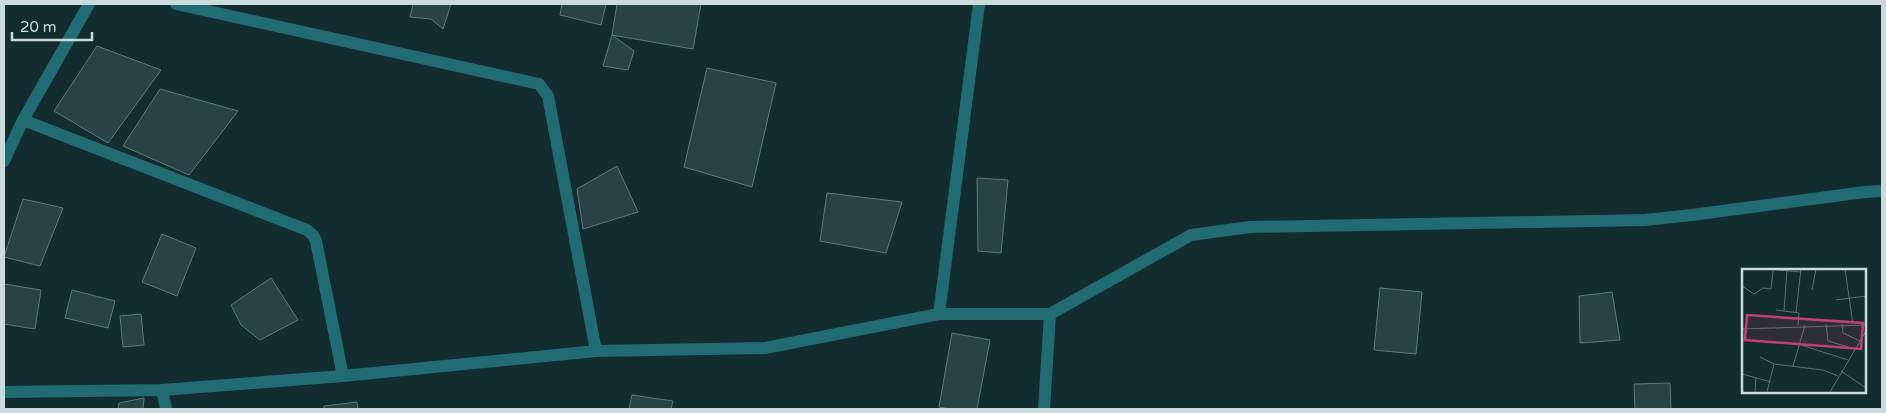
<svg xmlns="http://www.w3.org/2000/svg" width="1886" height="413" font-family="'Varela Round',sans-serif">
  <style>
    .building { fill: #284245; stroke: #5f7a7d }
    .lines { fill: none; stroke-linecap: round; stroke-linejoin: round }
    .minor { stroke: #216b73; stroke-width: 12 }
    .inset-road { fill: none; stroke: #5d7274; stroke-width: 1 }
    .view { fill: #c43f75; fill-opacity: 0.15; stroke: #c43f75; stroke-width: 2.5 }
    .inset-edge { fill: none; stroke: #cbdadc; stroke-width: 2.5 }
  </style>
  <rect width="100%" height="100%" fill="#132c2f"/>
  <!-- building -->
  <g class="building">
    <path d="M413 4H451L443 29 431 19 410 17Z"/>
    <path d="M562 4H606L601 25 560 15Z"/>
    <path d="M617 4H701L693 49 612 35Z"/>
    <path d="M612 35 634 51 628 70 603 66Z"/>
    <path d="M97 46 161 70 108 143 54 111Z"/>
    <path d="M707 68 776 83 752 187 684 167Z"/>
    <path d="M160 89 238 111 189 175 123 146Z"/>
    <path d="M617 166 638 212 583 229 577 189Z"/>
    <path d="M977 178 1008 180 1001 253 978 251Z"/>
    <path d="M827 193 902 202 886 253 820 241Z"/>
    <path d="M23 199 63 208 40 266 4 257Z"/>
    <path d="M162 234 196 248 177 296 142 282Z"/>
    <path d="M271 278 298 320 260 340 241 325 231 305Z"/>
    <path d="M4 284 41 290 35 329 4 324Z"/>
    <path d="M1380 288 1422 292 1416 354 1374 350Z"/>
    <path d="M72 290 115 301 108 328 65 318Z"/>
    <path d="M1612 292 1620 340 1580 343 1579 296Z"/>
    <path d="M141 314 144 345 123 347 120 316Z"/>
    <path d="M952 333 990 340 977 409H950L939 407Z"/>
    <path d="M1670 383 1671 409H1635L1634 384Z"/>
    <path d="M632 395 673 401 671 409H629Z"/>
    <path d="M144 398 143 409H118L119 403Z"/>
    <path d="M357 402 358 409H324V406Z"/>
  </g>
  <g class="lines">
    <!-- minor -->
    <g class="minor">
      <path d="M176 4 539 84 548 96 596 351"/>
      <path d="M23 120 307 230 313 235 316 241 343 376"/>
      <path d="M4 161 23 120 89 4"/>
      <path d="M939 314 979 4"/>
      <path d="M162 390 166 409"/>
      <path d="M4 392 162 390 343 376 596 351 765 348 939 314H1050L1191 235 1250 227 1645 220 1692 215 1865 192 1882 191"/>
      <path d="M1044 409 1050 314"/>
    </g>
  </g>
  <!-- overview -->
  <g transform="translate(1742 269)">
    <rect width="124" height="124" fill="#132c2f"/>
    <path class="inset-road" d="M25 0 59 3M103 0 111 55M0 17 12 25 21 19 29 20 31 2M70 21 74 0M94 31 124 27M34 41 57 44 56 56M42 42 45 1M54 44 59 0M84 55 86 72 113 80M100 55 101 64 118 72M0 60 124 56M59 76 106 91M18 88 32 95 81 101 96 107M51 97 63 56M99 102 124 119M0 105 29 113M13 123 14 108M25 123 32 95M88 123 124 62"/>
    <path class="view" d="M5 46 121 54 119 80 3 71Z"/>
    <rect width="124" height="124" class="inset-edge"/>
  </g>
  <!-- border -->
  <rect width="1886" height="413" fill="none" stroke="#cbdadc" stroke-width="10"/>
  <!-- scale -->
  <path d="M12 32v8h80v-8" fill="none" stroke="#cbdadc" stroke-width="2.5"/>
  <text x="20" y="32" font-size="15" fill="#cbdadc" stroke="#132c2f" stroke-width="4" paint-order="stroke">20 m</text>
</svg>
